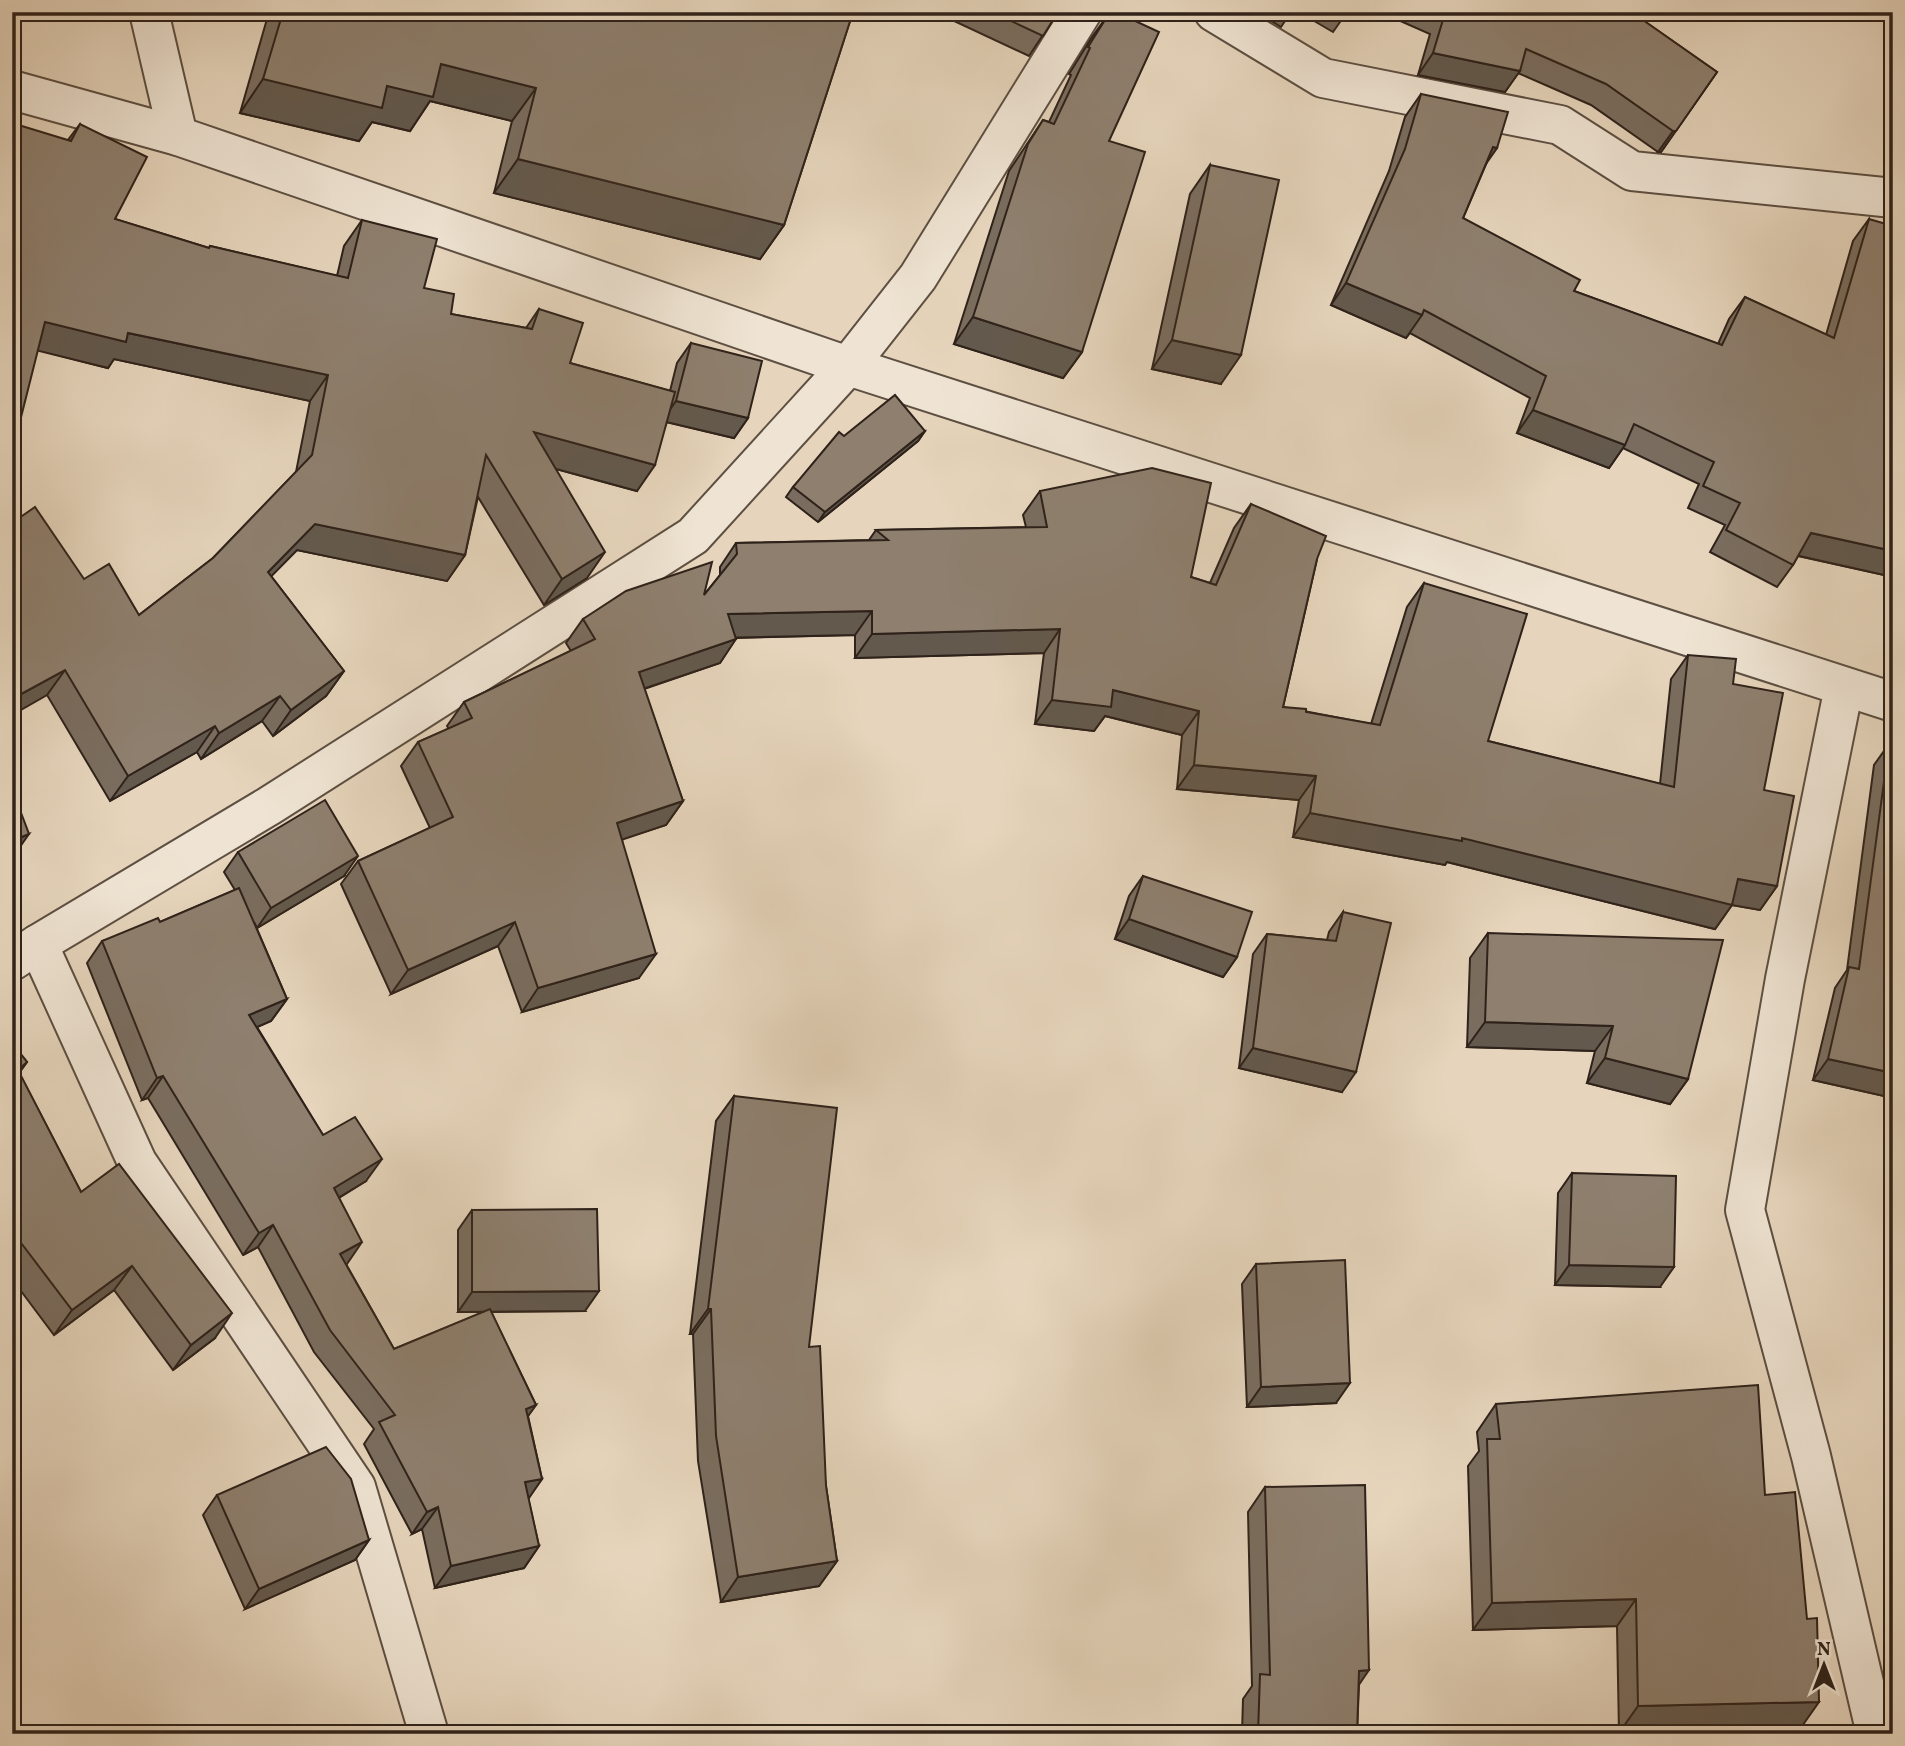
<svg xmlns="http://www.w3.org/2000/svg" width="1905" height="1746" font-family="Vollkorn,serif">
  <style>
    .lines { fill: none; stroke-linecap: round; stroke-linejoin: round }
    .minor-casing { stroke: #5d4f42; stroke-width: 42 }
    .minor { stroke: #efe4d3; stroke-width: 38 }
    .wall { fill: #7a6d5f; stroke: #2f221a; stroke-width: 2 }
    .shaded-wall { fill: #63594d; stroke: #2f221a; stroke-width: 2 }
    .building { fill: #8e7f6e; stroke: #2f221a; stroke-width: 2 }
  </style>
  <rect width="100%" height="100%" fill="#e6d5bc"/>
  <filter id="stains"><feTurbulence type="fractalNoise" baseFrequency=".00286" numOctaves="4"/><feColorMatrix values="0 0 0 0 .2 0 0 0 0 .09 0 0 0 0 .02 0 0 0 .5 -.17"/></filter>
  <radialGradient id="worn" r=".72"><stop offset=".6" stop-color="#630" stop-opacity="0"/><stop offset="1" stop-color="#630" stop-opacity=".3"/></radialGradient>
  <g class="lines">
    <defs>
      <g id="minor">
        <path d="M149 12 178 136 848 366 1893 702"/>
        <path d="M1214 12 1323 78 1560 125 1632 171 1893 198"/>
        <path d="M12 90 178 136"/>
        <path d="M1844 687 1785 979 1745 1210 1811 1456 1876 1734"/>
        <path d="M38 944 137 1162 356 1487 429 1734"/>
        <path d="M12 961 38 944 269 806 693 536 848 366 918 277 1082 12"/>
      </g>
    </defs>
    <!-- minor casing -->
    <use href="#minor" class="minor-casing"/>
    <!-- minor -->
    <use href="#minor" class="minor"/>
  </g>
  <!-- wall -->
  <g class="wall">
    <path d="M269 12H853L784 225 760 259 494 193 512 121 430 101 410 131 372 122 359 141 240 113Z"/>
    <path d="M935 12H1058L1029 56Z"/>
    <path d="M1110 12 1109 141 1082 352 1063 378 954 344 1009 171 1043 120 1049 122 1071 75 1069 74 1092 37Z"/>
    <path d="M1257 12H1291L1281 27Z"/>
    <path d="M1299 12H1347L1333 32Z"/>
    <path d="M1380 12H1643L1640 18 1717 72 1661 152H1658L1591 105 1518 73 1505 92 1418 75 1430 34Z"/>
    <path d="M1421 94 1487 162 1463 218 1574 291 1718 344 1729 319 1745 297 1826 335 1853 241 1869 219 1893 577 1798 556 1793 565 1777 587 1710 552 1725 525 1688 508 1699 484 1623 448 1609 468 1517 433 1530 398 1410 333 1406 338 1331 305 1389 171 1405 117Z"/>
    <path d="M80 124 115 219 209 248 210 246 337 276 344 246 362 220 424 288 451 314 526 328 539 309 570 363 670 391 677 363 691 343 748 418 734 438 667 422 637 491 556 469 587 578 544 605 478 497 465 555 447 581 297 550 271 576 344 671 326 696 273 736 262 721 201 759 197 752 110 801 47 695 84 579 139 615 213 558 296 472 310 401 114 359 108 368 38 350 68 140Z"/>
    <path d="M1210 165 1221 384 1152 369 1190 194Z"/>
    <path d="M925 431 918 441 818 522 786 497 793 487 844 436Z"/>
    <path d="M1040 491 1191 577 1210 583 1234 528 1251 504 1317 559 1283 707 1371 724 1407 607 1424 583 1488 741 1660 784 1671 679 1688 655 1733 684 1764 790 1777 886 1760 910 1732 905 1715 929 1447 862 1445 865 1293 837 1299 800 1177 789 1182 735 1105 716 1094 731 1035 724 1044 653 855 658V635L736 638 720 663 644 689 683 801 666 825 622 839 639 978 522 1012 498 946 391 994 341 884 358 861 430 828 401 766 418 742 449 729 447 726 464 702 571 651 566 643 583 619 704 595 720 575V567L736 543 869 540 876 530 1026 527 1023 515Z"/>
    <path d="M1889 744 1893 745V1098L1813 1080 1835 988 1847 970 1874 765Z"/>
    <path d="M238 852 344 876 257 928 254 922 287 999 271 1021 257 1027 323 1135 366 1181 339 1198 346 1264 394 1349 484 1312H458V1230L472 1210 585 1311 491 1312 536 1405 528 1416 542 1479 528 1498 539 1546 524 1568 435 1588 422 1529 412 1534 364 1444 374 1429 314 1352 258 1247 243 1255 148 1098 142 1100 87 963 102 941 160 922 235 890 224 872Z"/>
    <path d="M1143 876 1237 957 1223 977 1115 939 1129 896Z"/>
    <path d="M1343 912 1342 1092 1239 1068 1253 954 1267 934 1327 940 1329 932Z"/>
    <path d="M1488 933 1688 1079 1670 1104 1587 1083 1595 1051 1467 1047 1470 958Z"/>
    <path d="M12 1043 27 1062 19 1073 81 1192 215 1338 173 1370 114 1290 54 1335 12 1279Z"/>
    <path d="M734 1096 809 1347 826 1486 837 1561 819 1586 721 1602 698 1461 693 1334H690L716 1121Z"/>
    <path d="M1572 1173 1660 1287 1555 1285 1558 1193Z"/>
    <path d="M1256 1264 1336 1403 1247 1407 1242 1284Z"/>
    <path d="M1496 1404 1765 1495 1800 1729 1619 1733 1617 1626 1473 1630 1468 1466 1479 1451 1477 1432Z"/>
    <path d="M1265 1487 1359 1685 1357 1734H1242L1243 1699 1252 1686 1248 1512Z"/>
    <path d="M217 1495 369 1540 355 1560 245 1609 203 1515Z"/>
  </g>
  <!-- shaded-wall -->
  <g class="shaded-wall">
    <path d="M1433 53 1520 71 1505 92 1418 75Z"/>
    <path d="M441 64 536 88 512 121 430 101 410 131 372 122 359 141 240 113 263 79Z"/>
    <path d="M1717 72 1661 152H1658L1673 131Z"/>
    <path d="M1493 147 1497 148 1481 171Z"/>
    <path d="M518 159 784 225 760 259 494 193Z"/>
    <path d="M1346 283 1422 315 1406 338 1331 305Z"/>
    <path d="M973 317 1082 352 1063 378 954 344Z"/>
    <path d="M45 322 128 333 328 375 310 401 114 359 108 368 27 348Z"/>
    <path d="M1172 340 1241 355 1221 384 1152 369Z"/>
    <path d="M676 401 748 418 734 438 662 421Z"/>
    <path d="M1533 410 1625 445 1609 468 1517 433Z"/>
    <path d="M925 431 918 441 818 522 825 512Z"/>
    <path d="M534 432 655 465 637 491 516 458Z"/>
    <path d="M315 524 465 555 447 581 297 550 250 598 268 572Z"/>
    <path d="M1811 533 1893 551V577L1795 555Z"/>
    <path d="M605 552 587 578 544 605 562 579Z"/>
    <path d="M872 611 855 635 711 638 728 614Z"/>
    <path d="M1060 629 1044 653 855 658 872 634Z"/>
    <path d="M736 639 720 663 622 696 639 672Z"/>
    <path d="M65 670 47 695 12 715V699Z"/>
    <path d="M344 671 326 696 273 736 291 710Z"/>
    <path d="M1113 690 1199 711 1182 735 1105 716 1094 731 1035 724 1052 700Z"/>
    <path d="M280 696 262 721 201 759 219 733Z"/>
    <path d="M215 726 197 752 110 801 128 776Z"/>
    <path d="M1194 765 1316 776 1299 800 1177 789Z"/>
    <path d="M683 801 666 825 600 847 617 823Z"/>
    <path d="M1310 813 1462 838 1738 879 1777 886 1760 910 1732 905 1715 929 1447 862 1445 865 1293 837Z"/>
    <path d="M29 834 15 854 12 855V841Z"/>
    <path d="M358 856 344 876 257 928 271 908Z"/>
    <path d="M1129 919 1237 957 1223 977 1115 939Z"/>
    <path d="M515 922 498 946 391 994 408 970Z"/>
    <path d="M656 954 639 978 522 1012 538 988Z"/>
    <path d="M287 999 271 1021 234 1037 249 1015Z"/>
    <path d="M1485 1022 1613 1026 1595 1051 1467 1047Z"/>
    <path d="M1253 1048 1356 1072 1342 1092 1239 1068Z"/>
    <path d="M1605 1058 1688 1079 1670 1104 1587 1083Z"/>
    <path d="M1828 1059 1893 1073V1098L1813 1080Z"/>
    <path d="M27 1062 12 1083 18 1070Z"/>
    <path d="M163 1076 148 1098 142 1100 157 1078Z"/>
    <path d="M382 1159 366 1181 318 1210 334 1188Z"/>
    <path d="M273 1225 258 1247 243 1255 259 1233Z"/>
    <path d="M362 1242 347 1264 325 1276 340 1254Z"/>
    <path d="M1569 1265 1674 1267 1660 1287 1555 1285Z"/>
    <path d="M132 1266 114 1290 54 1335 72 1310Z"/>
    <path d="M599 1291 585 1311 458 1312 472 1292Z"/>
    <path d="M708 1309H711L693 1334H690Z"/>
    <path d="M232 1313 215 1338 173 1370 191 1345Z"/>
    <path d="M1350 1383 1336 1403 1247 1407 1261 1387Z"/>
    <path d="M536 1405 520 1427 526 1409Z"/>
    <path d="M542 1479 527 1501 525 1482Z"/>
    <path d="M438 1507 422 1529 412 1534 427 1512Z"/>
    <path d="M369 1540 355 1560 245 1609 259 1589Z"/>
    <path d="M539 1546 524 1568 435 1588 451 1566Z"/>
    <path d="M837 1561 819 1586 721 1602 738 1577Z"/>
    <path d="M1636 1599 1617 1626 1473 1630 1492 1603Z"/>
    <path d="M1369 1670 1352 1695 1359 1671Z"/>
    <path d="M1819 1702 1800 1729 1619 1733 1638 1706Z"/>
  </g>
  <!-- building -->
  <g class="building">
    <path d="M283 12H853L784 225 518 159 536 88 441 64 433 97 387 86 382 108 263 79Z"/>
    <path d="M992 12H1058L1043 36Z"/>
    <path d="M1110 12H1116L1159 32 1109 141 1145 152 1082 352 973 317 1028 144 1043 120 1054 124 1090 48 1088 47Z"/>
    <path d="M1443 12H1643L1640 18 1717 72 1676 131H1673L1606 84 1526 49 1520 71 1433 53 1445 13Z"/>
    <path d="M1421 94 1508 112 1497 148 1493 147 1463 218 1580 280 1574 291 1722 345 1745 297 1834 338 1869 219 1893 226V551L1811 533 1793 565 1726 530 1740 503 1703 486 1714 462 1634 424 1625 445 1533 410 1546 376 1424 310 1422 315 1346 283 1405 149Z"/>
    <path d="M12 123 71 141 80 124 147 157 115 219 209 248 210 246 348 278 362 220 437 239 424 288 454 294 451 314 532 329 539 309 583 323 570 363 675 392 655 465 534 432 605 552 562 579 486 455 465 555 315 524 268 572 344 671 291 710 280 696 219 733 215 726 128 776 65 670 12 699V523L35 507 84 579 109 564 139 615 213 558 312 455 328 375 128 333 126 342 45 322 12 453Z"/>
    <path d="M1210 165 1279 180 1241 355 1172 340Z"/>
    <path d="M691 343 762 361 748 418 676 401Z"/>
    <path d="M895 395 925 431 825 512 793 487 839 432 844 436Z"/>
    <path d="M1152 468 1211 483 1191 577 1216 585 1251 504 1326 536 1317 559 1283 707 1306 709V712L1380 725 1424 583 1527 614 1488 741 1674 787 1688 655 1736 659 1733 684 1783 693 1764 790 1794 796 1777 886 1738 879 1732 905 1462 838V841L1310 813 1316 776 1194 765 1199 711 1113 690 1111 707 1052 700 1060 629 872 634V611L728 614 736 639 639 672 683 801 617 823 656 954 538 988 515 922 408 970 358 861 453 817 418 742 472 718 464 702 595 639 583 619 626 591 712 562 704 595 737 554 736 543 888 540 876 530 1047 527 1040 491Z"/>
    <path d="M1889 744 1893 745V1073L1828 1059 1849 967 1859 969Z"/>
    <path d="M12 789 29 834 12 841Z"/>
    <path d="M325 800 358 856 271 908 238 852Z"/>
    <path d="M1143 876 1252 912 1237 957 1129 919Z"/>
    <path d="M239 888 287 999 249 1015 323 1135 355 1117 382 1159 334 1188 362 1242 340 1254 394 1349 490 1309 536 1405 526 1409 542 1479 525 1482 539 1546 451 1566 438 1507 427 1512 379 1422 395 1415 330 1330 273 1225 259 1233 163 1076 157 1078 102 941 158 918 160 922Z"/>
    <path d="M1343 912 1391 923 1356 1072 1253 1048 1267 934 1336 941Z"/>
    <path d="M1488 933 1723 940 1688 1079 1605 1058 1613 1026 1485 1022Z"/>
    <path d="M12 1043 27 1062 18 1070 81 1192 119 1164 232 1313 191 1345 132 1266 72 1310 12 1231Z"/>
    <path d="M734 1096 837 1108 809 1347 820 1346 826 1486 837 1561 738 1577 716 1436 711 1309H708Z"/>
    <path d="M1572 1173 1676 1176 1674 1267 1569 1265Z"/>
    <path d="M597 1209 599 1291 472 1292V1210Z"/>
    <path d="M1345 1260 1350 1383 1261 1387 1256 1264Z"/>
    <path d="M1758 1385 1765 1495 1795 1492 1807 1619 1817 1618 1819 1702 1638 1706 1636 1599 1492 1603 1487 1439H1500L1496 1404Z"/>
    <path d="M326 1447 351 1479 369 1540 259 1589 217 1495Z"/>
    <path d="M1365 1485 1369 1670 1359 1671 1357 1734H1258L1260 1674 1270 1675 1265 1487Z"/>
  </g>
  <!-- margin -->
  <rect width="1905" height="1746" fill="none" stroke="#e6d5bc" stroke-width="42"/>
  <rect x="14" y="14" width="1877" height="1718" fill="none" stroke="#2f221a" stroke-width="3.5"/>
  <rect x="21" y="21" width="1863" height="1704" fill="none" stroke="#2f221a" stroke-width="2"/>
  <!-- north arrow -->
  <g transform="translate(1824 1665)" stroke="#efe4d3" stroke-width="5" paint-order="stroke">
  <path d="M0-5L12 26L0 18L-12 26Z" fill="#2f221a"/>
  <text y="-10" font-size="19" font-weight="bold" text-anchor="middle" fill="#2f221a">N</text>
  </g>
  <rect width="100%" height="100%" filter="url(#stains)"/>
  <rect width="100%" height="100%" fill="url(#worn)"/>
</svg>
